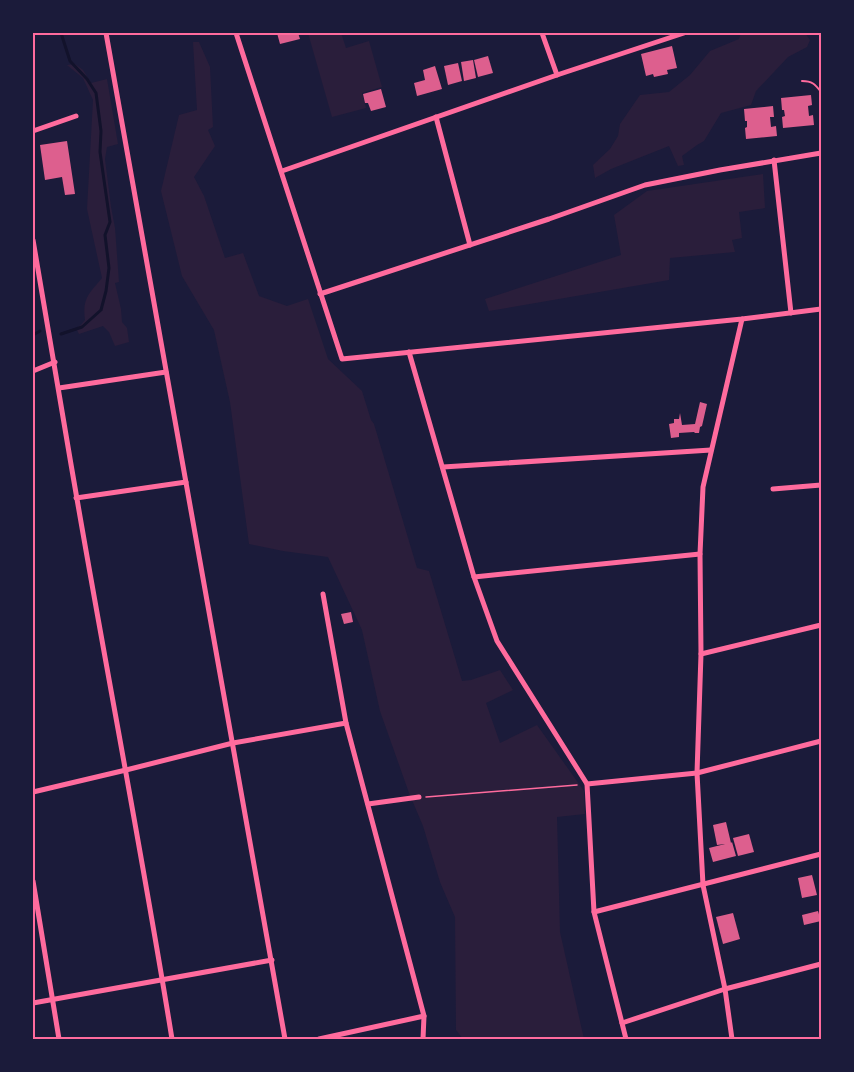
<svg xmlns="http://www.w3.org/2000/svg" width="854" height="1072" font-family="'Varela Round',sans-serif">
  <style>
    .green { fill: #2a1e3b }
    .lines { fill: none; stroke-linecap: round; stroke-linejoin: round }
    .stream { stroke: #12122b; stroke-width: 3 }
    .building { fill: #dd5f8e }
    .path { stroke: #ff6b9d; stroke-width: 1.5 }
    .service { stroke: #ff6b9d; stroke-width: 2 }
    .minor { stroke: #ff6b9d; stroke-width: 5 }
    .neatline { fill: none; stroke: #ff6b9d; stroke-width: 2 }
  </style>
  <rect width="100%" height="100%" fill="#1b1b3a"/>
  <!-- green -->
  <g class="green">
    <path d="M308 33H341L346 48 369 41 382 87 362 93 366 108 332 117Z"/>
    <path d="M741 33H805L810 40 807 47 788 57 756 91 751 105 721 113 704 141 697 145 682 156 684 165 678 166 669 146 611 169 595 178 593 165 610 149 618 136 620 124 640 95 669 92 690 75 710 51 739 39Z"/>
    <path d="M193 42H199L210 67 213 127 208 130 215 146 194 177 204 196 225 258 243 253 259 296 287 306 308 299 328 359 362 391 371 420 374 424 417 568 429 571 462 681 471 680 500 670 513 690 486 703 500 743 537 725 584 791 585 814 557 817 560 932 584 1039H463L456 1030 455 917 440 882 423 826 409 793 380 711 362 630 328 557 283 551 249 544 230 402 214 330 182 276 161 191 179 115 197 110Z"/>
    <path d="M75 64 83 70 91 83 107 79 118 144 107 147 105 159 111 207 115 228 119 282 115 283 121 309 122 322 127 328 129 342 115 346 109 332 103 326 79 334 76 328 81 325 85 320C82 298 89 294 102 278L87 209 93 100 83 78 67 65Z"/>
    <path d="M763 174 765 208 739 212 742 238 732 240 735 252 670 258 669 280 489 311 485 299 621 255 614 215 647 191Z"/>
  </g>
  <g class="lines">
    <!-- stream -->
    <g class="stream">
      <path d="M61 334 82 327 101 310 106 291 109 268 105 235 110 222 100 152 101 131 96 93 87 79 70 61 61 33"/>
      <path d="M33 335 40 331"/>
    </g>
  </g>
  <!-- building -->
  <g class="building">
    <path d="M277 33H298L300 39 280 44Z"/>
    <path d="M672 46 677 68 667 70 668 74 654 77 653 74 646 76 641 54Z"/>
    <path d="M488 56 493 73 478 77 474 60Z"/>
    <path d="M473 60 476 78 464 81 461 62Z"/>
    <path d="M458 63 462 81 448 85 444 66Z"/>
    <path d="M435 66 442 89 417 96 414 83 425 80 423 70Z"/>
    <path d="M381 89 386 107 371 111 368 103H365L363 94Z"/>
    <path d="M811 95 812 105 808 106 809 116 813 115 814 125 783 128 782 117 785 116 784 110H782L781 98Z"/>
    <path d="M773 106 774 117H770L771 127 776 126 777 136 746 139 745 128 747 127V121H745L744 109Z"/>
    <path d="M67 141 75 194 65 195 62 177 45 180 40 145Z"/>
    <path d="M700 402 707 404 702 426 700 427 699 433H695L694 432 679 433V437L671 438 669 424 674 423V419H679L680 413 682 425 695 424Z"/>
    <path d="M351 612 353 622 344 624 341 614Z"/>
    <path d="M726 822 731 843 732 842 736 856 713 862 709 848 725 844 717 845 713 825Z"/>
    <path d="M749 834 754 852 738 856 733 838Z"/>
    <path d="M812 875 817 895 802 898 798 878Z"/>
    <path d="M818 911 821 921 804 925 802 915Z"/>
    <path d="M733 913 740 939 723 944 716 917Z"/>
  </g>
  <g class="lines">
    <!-- path -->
    <path class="path" d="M426 797 577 785"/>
    <!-- service -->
    <path class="service" d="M802 81C812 81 815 84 821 92"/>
    <!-- minor -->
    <g class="minor">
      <path d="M106 33 285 1039"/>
      <path d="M236 33 342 359 742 319 821 309"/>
      <path d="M542 33 557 75"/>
      <path d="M436 117 470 245"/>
      <path d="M33 131 76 116"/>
      <path d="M774 160 791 313"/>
      <path d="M282 171 557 75 684 33"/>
      <path d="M33 240C48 327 62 413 77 499 108 679 143 859 172 1039"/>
      <path d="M320 294 549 219 645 185 720 170 821 153"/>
      <path d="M409 352 474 577 497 641 587 784 594 912 626 1039"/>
      <path d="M33 371 55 362"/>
      <path d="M59 388 166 372"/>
      <path d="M443 467 711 450"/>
      <path d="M773 489 821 485"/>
      <path d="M76 498 186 482"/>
      <path d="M474 577 700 554"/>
      <path d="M323 594 346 723 424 1016 423 1039"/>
      <path d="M701 654 821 625"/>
      <path d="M587 784 697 773 821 741"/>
      <path d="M33 792 126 770 233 743 346 723"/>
      <path d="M368 804 419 797"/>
      <path d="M33 881 59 1039"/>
      <path d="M594 912 821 854"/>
      <path d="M33 1003 272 960"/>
      <path d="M622 1023 725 989 821 964"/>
      <path d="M319 1039 424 1016"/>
      <path d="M732 1039 725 989 703 885 697 773 701 654 700 554 703 487 742 319"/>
    </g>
  </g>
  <!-- border -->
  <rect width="854" height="1072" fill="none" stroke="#1b1b3a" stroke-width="69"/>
  <rect x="34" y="34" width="786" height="1004" class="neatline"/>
</svg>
